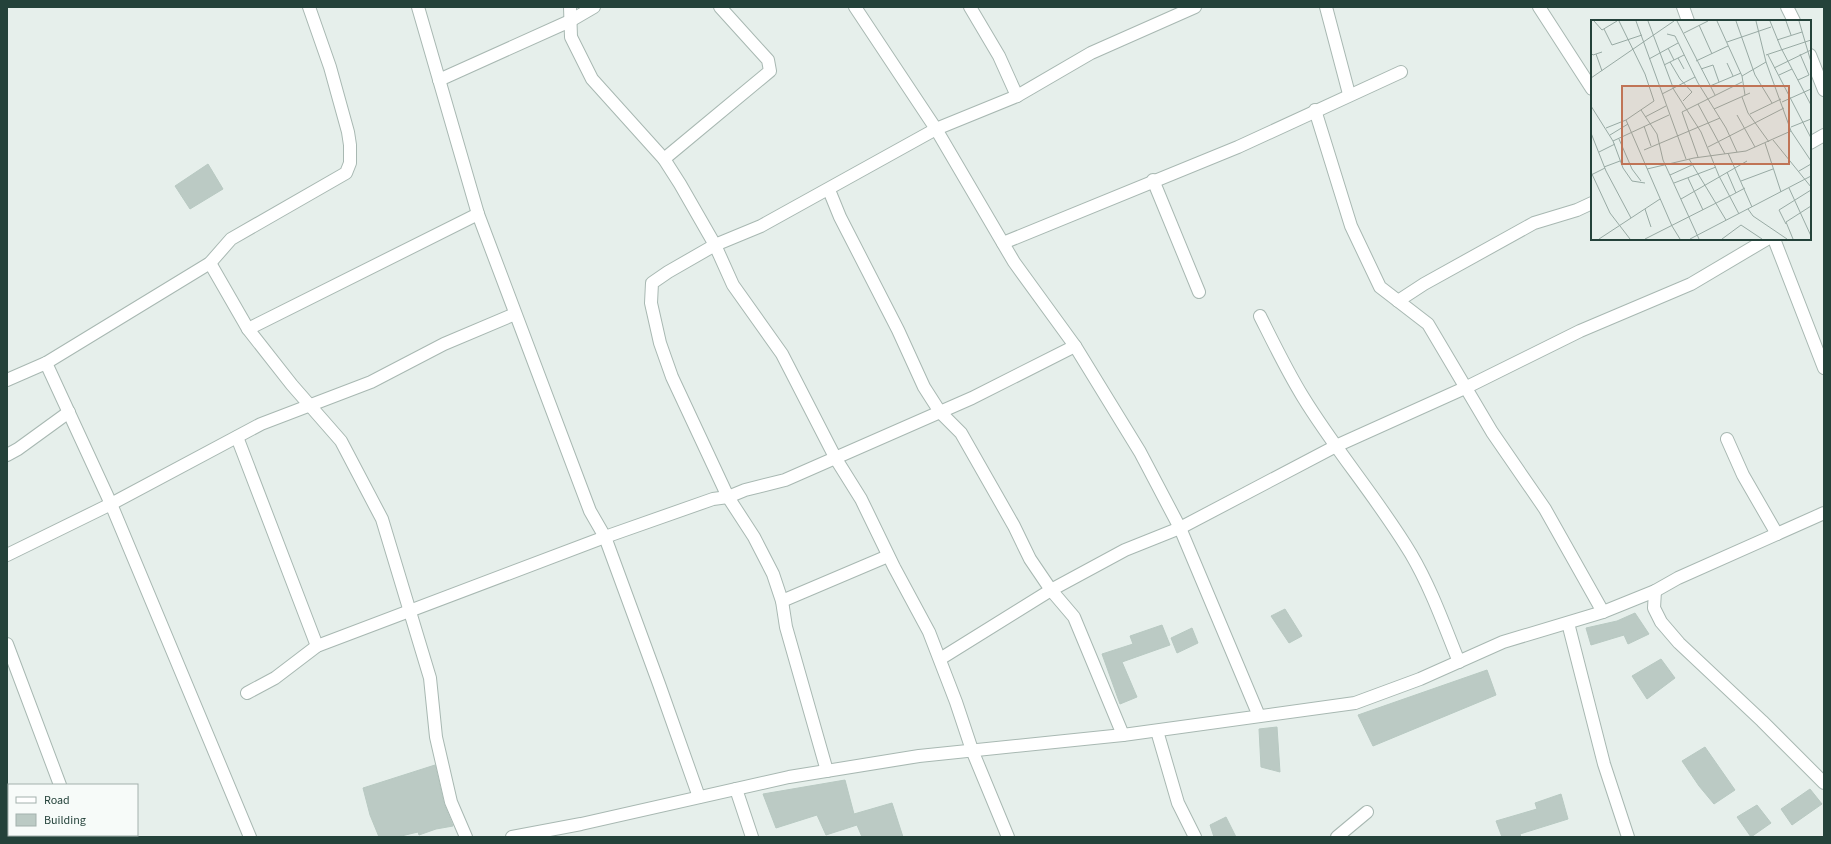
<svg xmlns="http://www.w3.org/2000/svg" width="1831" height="844" font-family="'Source Sans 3',sans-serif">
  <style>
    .building { fill: #bbcac4; stroke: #b8c9c2 }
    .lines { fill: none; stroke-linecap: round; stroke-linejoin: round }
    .street-casing { stroke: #a8b8b2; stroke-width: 14 }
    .street { stroke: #fff; stroke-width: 12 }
    .inset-road { fill: none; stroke: #98aaa4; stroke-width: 1 }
    .view { fill: #c07456; fill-opacity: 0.15; stroke: #c07456; stroke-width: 2 }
    .inset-edge { fill: none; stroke: #24423a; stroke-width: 2 }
  </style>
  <rect width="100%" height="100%" fill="#e6efeb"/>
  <!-- building -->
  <g class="building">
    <path d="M208 164 223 189 190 209 175 186Z"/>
    <path d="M1285 609 1302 636 1289 643 1271 616Z"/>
    <path d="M1635 613 1649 634 1628 644 1624 635 1591 645 1586 628 1617 621Z"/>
    <path d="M1162 625 1170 645 1122 662 1137 697 1120 704 1102 654 1133 644 1130 636Z"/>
    <path d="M1192 628 1198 643 1177 653 1171 638Z"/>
    <path d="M1661 659 1675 678 1647 699 1632 676Z"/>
    <path d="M1487 670 1496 695 1373 746 1358 715Z"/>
    <path d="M1277 727 1280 772 1261 767 1259 729Z"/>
    <path d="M1705 747 1735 790 1714 804 1699 786 1682 761Z"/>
    <path d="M435 765 444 804 453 826 436 829 419 835 418 832 397 837H379L370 815 363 788Z"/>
    <path d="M845 780 854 814 892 803 903 837H862L857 825 826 835 817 815 776 828 763 794Z"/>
    <path d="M1810 789 1822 804 1792 825 1781 809Z"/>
    <path d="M1561 794 1568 819 1520 834 1521 837H1502L1496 821 1537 809 1535 803Z"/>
    <path d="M1757 805 1771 823 1751 837 1737 817Z"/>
    <path d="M1226 817 1236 837H1214L1210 825Z"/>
  </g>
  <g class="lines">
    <defs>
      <g id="street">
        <path d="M418 7 478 214 590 511 605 537 659 684 699 797"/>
        <path d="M570 7 571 37 592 79 664 159 680 184 715 245 733 285 782 354 836 459 861 499 894 567 929 632 956 702 972 750 1008 837"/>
        <path d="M855 7 936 129 1014 262 1075 346 1140 452 1180 528 1259 716"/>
        <path d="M970 7 999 56 1017 96"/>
        <path d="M1326 7 1349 94"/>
        <path d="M1539 7 1592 89"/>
        <path d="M1683 7 1688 21"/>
        <path d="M1787 7 1794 21"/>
        <path d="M1810 55 1824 90"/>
        <path d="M439 80 570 21 594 7"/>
        <path d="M1315 110 1351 226 1380 287 1428 324 1492 432 1545 509 1603 612"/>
        <path d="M1810 143 1824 135"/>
        <path d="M664 159 770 71 768 60 720 7"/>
        <path d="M1153 180 1199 292"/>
        <path d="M829 190 840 217 898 330 924 387 940 412 961 433 1014 526 1030 559 1051 590 1074 617 1123 735"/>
        <path d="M1774 239 1824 368"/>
        <path d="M1003 243 1238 147 1401 72"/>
        <path d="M210 263 248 329 292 385 341 441 382 519 430 678 436 737 451 802 466 837"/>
        <path d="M1398 301 1424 284 1534 223 1577 210 1592 203"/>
        <path d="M1260 316C1274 344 1287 371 1303 397 1336 451 1378 499 1411 554 1431 588 1444 625 1459 662"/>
        <path d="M248 329 478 214"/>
        <path d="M46 363 111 504 250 837"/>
        <path d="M7 380 46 363 210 263 231 239 346 173 350 163V145L348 132 330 67 309 7"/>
        <path d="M237 437 317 646"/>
        <path d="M1727 439 1743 475 1777 534"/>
        <path d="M7 455 18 449 69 412"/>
        <path d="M7 555 111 504 261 424 371 382 444 344 515 314"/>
        <path d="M1655 591 1654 608 1661 622 1679 643 1762 721 1824 783"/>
        <path d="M782 601 888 556"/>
        <path d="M1568 623 1604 764 1628 837"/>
        <path d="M7 644 60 785"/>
        <path d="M940 659 1051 590 1125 550 1180 528 1336 446 1467 387 1580 331 1691 284 1767 239"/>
        <path d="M247 693 275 678 317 646 605 537 713 499 728 497 745 490 785 480 972 398 1075 346"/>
        <path d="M1157 731 1178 803 1195 837"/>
        <path d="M827 771 786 627 782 601 773 574 754 537 728 497 672 377 660 343 651 303 652 283 668 272 715 245 761 226 936 129 1017 96 1091 53 1195 7"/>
        <path d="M736 789 752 837"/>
        <path d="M83 835 84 837"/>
        <path d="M512 837 581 824 789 777 919 756 1123 735 1355 703 1420 679 1503 642 1603 612 1655 591 1678 578 1824 513"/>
        <path d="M1337 837 1367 812"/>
      </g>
    </defs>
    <!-- street casing -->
    <use href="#street" class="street-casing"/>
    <!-- street -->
    <use href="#street" class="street"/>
  </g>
  <!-- overview -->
  <g transform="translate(1591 20)">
    <rect width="220" height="220" fill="#e6efeb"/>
    <path class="inset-road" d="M3 1 11 10 26 1M45 1 95 139M57 1 83 70 110 112 128 156 148 194M86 1 124 75M126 1 151 56M145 1 164 55 181 83M165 1 175 42 200 111 220 141M179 1 190 28 220 85M195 1 200 15M208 1 220 42M108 5 121 34M13 9 21 25 51 15M93 13 117 1M76 14 84 16 107 63 135 108 146 132M186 20 211 12M136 22 180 7M77 28 83 40M0 33 2 35 11 32M5 34 11 51M175 35 220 20M177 35 220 118M87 38 93 49M58 39 87 23M105 41 137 26M79 42 89 59 101 72 92 81M136 43 142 56M73 45 93 35M183 48 220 30M110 49 122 45 128 62M188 55 201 49M0 58 83 1M207 60 218 55 209 34M119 66 150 53M71 74 104 57M154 75 151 56 175 42M151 77 157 93 178 122M191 82 220 69M107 84 134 134M0 86 22 121 32 148 41 161 54 163M123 89 159 73M50 90 66 114 72 140 108 219M159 94 190 79M146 95 164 127M54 97 75 86M35 100 81 206 89 219M53 106 60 126M200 107 220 99M15 108 35 100 63 81 54 54 28 1M0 113 15 151 40 198M19 115 37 104M28 119 41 149 50 161M182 120 220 167M22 121 78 95M174 123 190 172M117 127 193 88M53 130 129 98M8 132 24 124M137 133 161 187M107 137 91 92 151 62M98 139 135 200M13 147 29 141M56 149 103 138 155 131 200 111M208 151 220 144M0 152 19 193 39 219M136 152 145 173M0 155 14 148M79 155 101 145M97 158 112 190M150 161 182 149M83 163 125 147M198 168 220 216M139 176 154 168M90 179 156 141M54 189 60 207M157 189 162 196 196 219M195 204 188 190 220 170M8 219 69 179M54 219 139 176M99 219 220 156M131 219 150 205 171 219M202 219 195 202 220 186"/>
    <path class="view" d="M31 66H198V144H31Z"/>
    <rect width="220" height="220" class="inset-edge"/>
  </g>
  <!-- border -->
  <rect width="1831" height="844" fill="none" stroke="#24423a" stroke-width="16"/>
  <!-- legend -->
  <rect x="8" y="784" width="130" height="52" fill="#f7fbf9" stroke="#a3b1ad"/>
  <rect x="16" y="797" width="20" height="6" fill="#ffffff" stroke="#a3b1ad"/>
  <text x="44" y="804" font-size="12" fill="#24423a">Road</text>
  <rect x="16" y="814" width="20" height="12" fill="#bbcac4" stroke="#a3b1ad"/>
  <text x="44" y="824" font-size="12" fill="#24423a">Building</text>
</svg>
